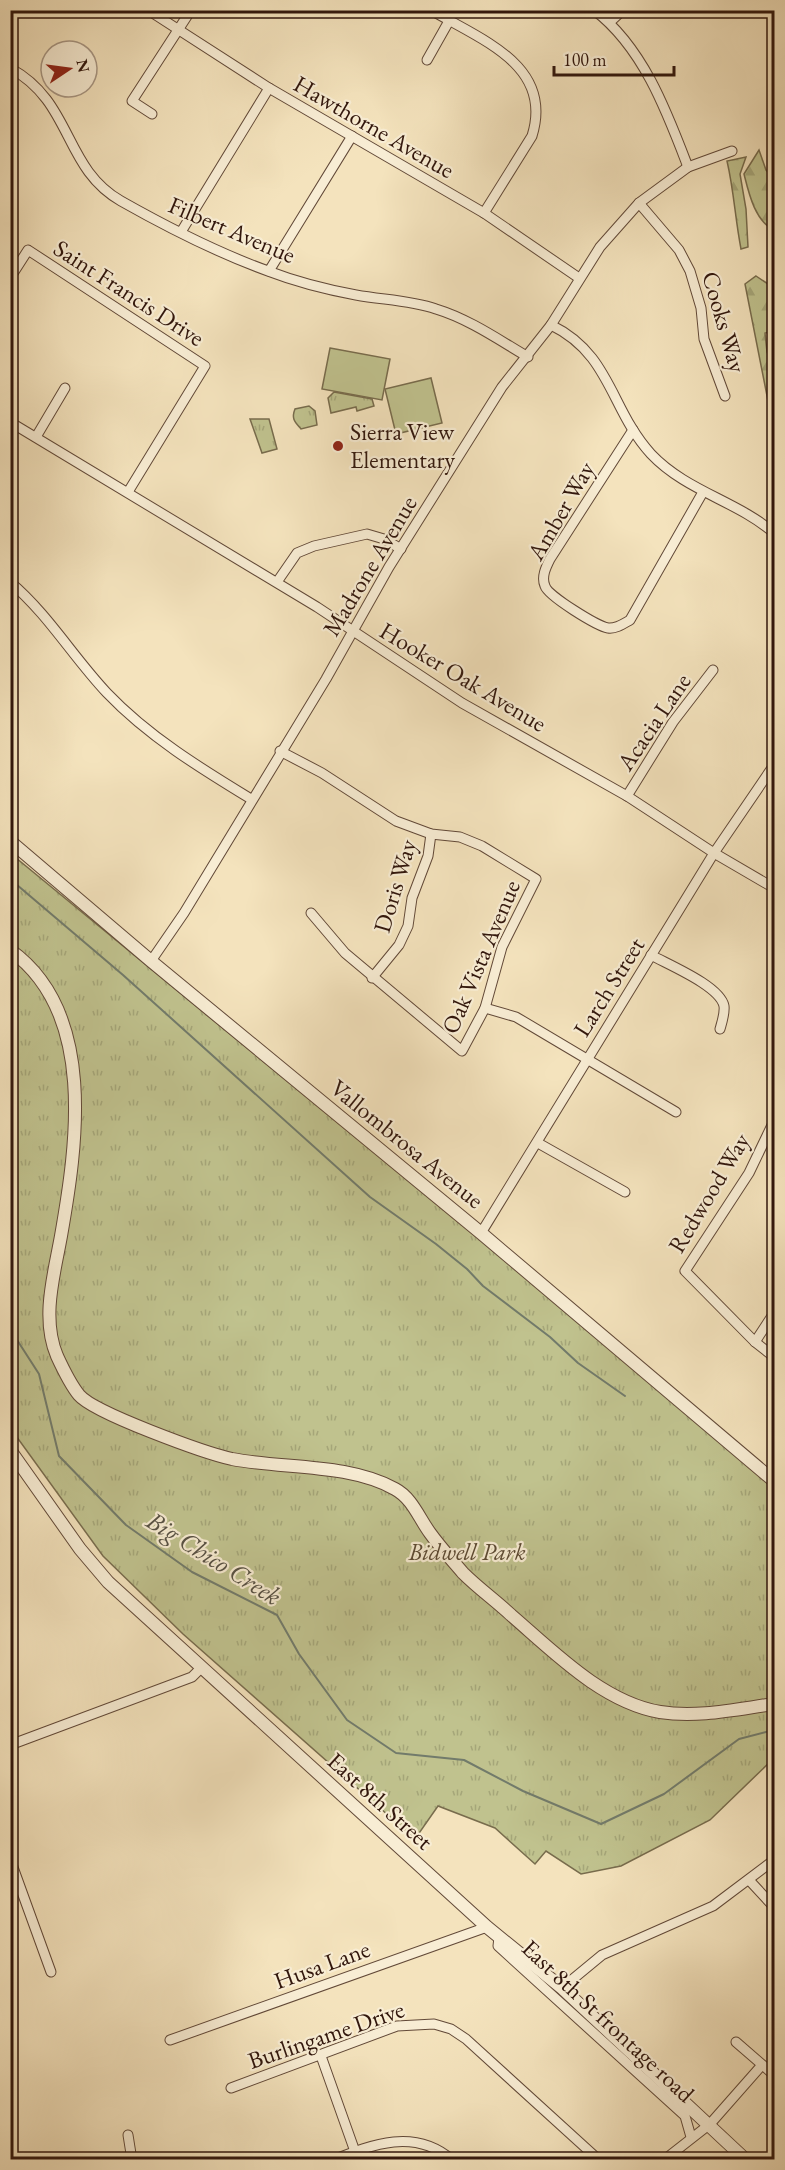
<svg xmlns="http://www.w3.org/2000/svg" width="785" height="2170" font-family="'EB Garamond',serif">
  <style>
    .grass { fill: url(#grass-tufts); stroke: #786c4d; stroke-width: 1.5 }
    .forest { fill: url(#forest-firs); stroke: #786c4d; stroke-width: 1.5 }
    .pitch { fill: #c0c28e; stroke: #786c4d; stroke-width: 1.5 }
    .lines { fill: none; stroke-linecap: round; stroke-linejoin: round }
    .stream { stroke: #727b6b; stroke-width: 2 }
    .minor-casing { stroke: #624938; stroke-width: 11 }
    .tertiary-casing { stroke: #624938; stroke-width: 14 }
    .minor { stroke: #f8edd4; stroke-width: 9 }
    .tertiary { stroke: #f8edd4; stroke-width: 12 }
    .poi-dot { fill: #8f2418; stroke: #f8edd4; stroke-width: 2 }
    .labels { text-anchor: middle; stroke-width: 4.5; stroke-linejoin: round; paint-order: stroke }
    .street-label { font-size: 24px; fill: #31160c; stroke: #f8edd4 }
    .poi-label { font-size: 24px; fill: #31160c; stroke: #f8edd4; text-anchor: start }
    .park-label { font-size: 24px; font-style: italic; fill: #5c4a33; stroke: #f8edd4 }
    .water-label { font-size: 26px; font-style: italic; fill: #575144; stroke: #f8edd4 }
  </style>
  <defs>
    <pattern id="grass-tufts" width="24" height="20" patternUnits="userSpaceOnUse" patternTransform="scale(1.5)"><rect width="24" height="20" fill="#c0c28e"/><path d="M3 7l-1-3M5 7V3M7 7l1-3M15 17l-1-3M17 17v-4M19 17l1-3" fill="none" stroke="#a5a679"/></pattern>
    <pattern id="forest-firs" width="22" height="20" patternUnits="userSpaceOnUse" patternTransform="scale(1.5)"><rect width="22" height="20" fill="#c0c28e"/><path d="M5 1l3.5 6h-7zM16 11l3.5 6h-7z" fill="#a5a679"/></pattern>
  </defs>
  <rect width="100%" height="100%" fill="#f4e3bd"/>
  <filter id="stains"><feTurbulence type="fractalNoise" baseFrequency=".00333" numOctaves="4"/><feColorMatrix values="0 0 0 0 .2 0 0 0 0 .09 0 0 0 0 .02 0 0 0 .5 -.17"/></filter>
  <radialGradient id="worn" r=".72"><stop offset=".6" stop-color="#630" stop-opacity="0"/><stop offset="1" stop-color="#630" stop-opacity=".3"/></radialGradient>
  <!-- grass -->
  <g class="grass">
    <path d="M334 392 372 399 374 406 357 411 356 407 331 413 328 398Z"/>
    <path d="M309 406 315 411 317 425 301 429C295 422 291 419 295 409Z"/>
    <path d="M250 419H269L277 449 262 453Z"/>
    <path d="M10 853 774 1481V1758L710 1820 621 1866 581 1874 546 1851 535 1864 495 1828 438 1806 415 1839 183 1634 103 1556 11 1429Z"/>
  </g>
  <!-- forest -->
  <g class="forest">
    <path d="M759 150 766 170 774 179V230C755 221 749 194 744 174Z"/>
    <path d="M746 157 740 174 746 209 748 247 741 249C735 218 734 191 727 161Z"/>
    <path d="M756 276 774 288V331L765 333 767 352 774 367V419L769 406 745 284Z"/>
  </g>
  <!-- pitch -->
  <g class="pitch">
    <path d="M330 348 390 359 382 400 322 389Z"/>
    <path d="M431 378 442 423 396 434 385 389Z"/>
  </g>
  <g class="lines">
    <!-- stream -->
    <g class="stream">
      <path d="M10 879 123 975 370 1197 436 1244 467 1269 483 1286 550 1337 578 1363 625 1396"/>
      <path d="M10 1329 39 1374 59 1456 126 1525 192 1572 277 1615 299 1654 347 1720 396 1753 464 1760 523 1791 601 1824 664 1794 739 1739 774 1730"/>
    </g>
    <defs>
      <g id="minor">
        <path d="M148 10 269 88 484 213 579 278"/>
        <path d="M431 10C481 40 554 65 532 136L484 213"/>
        <path d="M594 10C643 47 667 112 688 167"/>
        <path d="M610 22 623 10"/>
        <path d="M427 60 449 21"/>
        <path d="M10 68C73 102 63 168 121 201 167 227 218 253 268 271 294 281 329 290 356 295 383 300 410 300 436 309 469 319 499 340 528 357"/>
        <path d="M152 114 132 101 191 10"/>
        <path d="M639 203 679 250 690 271 701 308 704 339 725 396"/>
        <path d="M181 232 269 88"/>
        <path d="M269 271 352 136"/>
        <path d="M10 278 28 250 205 366 128 492"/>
        <path d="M551 325C611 354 610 409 651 454 686 491 737 501 774 533"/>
        <path d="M10 422 317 607 462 703 627 796 714 853 774 888"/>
        <path d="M633 430 550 559C546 567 541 577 545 586 548 596 597 626 608 628 616 629 623 624 630 620L703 492"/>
        <path d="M36 437 65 388"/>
        <path d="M10 582C48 614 73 657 107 693 148 736 200 768 251 799"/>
        <path d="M277 582 297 553 314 546 367 534 384 539 401 549"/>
        <path d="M280 751 322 773 396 821 431 834 460 837 482 846 536 879 502 947 485 1008 462 1051 345 953 311 913"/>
        <path d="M627 796 673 722 713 670"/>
        <path d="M651 955C669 965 720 986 724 1006 725 1013 722 1022 720 1029"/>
        <path d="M151 961 184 913 326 679 389 567 502 387 551 325 600 247 639 203 688 167 732 151"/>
        <path d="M372 978 399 945 408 926 412 898 428 856 431 834"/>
        <path d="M485 1008 516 1017 676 1112"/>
        <path d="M774 1121 749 1173 685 1271 755 1342 774 1357"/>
        <path d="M538 1143 625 1192"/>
        <path d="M481 1233 714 853 774 765"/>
        <path d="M755 1342 774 1313"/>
        <path d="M10 1745 192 1677 202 1667"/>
        <path d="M10 1859 51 1972"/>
        <path d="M749 1880 774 1907"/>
        <path d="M499 1937 498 1946 685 2116 691 2137"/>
        <path d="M562 1988 602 1955 713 1906 774 1860"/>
        <path d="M170 2040 487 1927"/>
        <path d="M736 2042 774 2075"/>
        <path d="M321 2056 358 2160"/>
        <path d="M231 2088 397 2026 434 2024 451 2029 466 2039 599 2160"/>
        <path d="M128 2135 132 2160"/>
        <path d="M10 2155 22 2160"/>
        <path d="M333 2160C373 2144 415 2128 452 2160"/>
        <path d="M664 2160 710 2124 762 2065"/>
      </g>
      <g id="tertiary">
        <path d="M10 841 151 961 481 1233 774 1481"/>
        <path d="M10 950C97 1012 77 1145 61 1236 54 1275 41 1318 57 1356 63 1369 70 1384 79 1395 94 1413 205 1453 232 1459 283 1469 348 1463 395 1489 412 1498 419 1518 430 1533 440 1547 452 1560 463 1573 478 1588 496 1601 511 1615 553 1651 602 1702 660 1712 698 1718 737 1709 774 1704"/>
        <path d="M10 1450 80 1549 108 1582 487 1927 562 1988 746 2160"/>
      </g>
    </defs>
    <!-- minor casing -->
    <use href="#minor" class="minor-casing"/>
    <!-- tertiary casing -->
    <use href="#tertiary" class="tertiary-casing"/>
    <!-- minor -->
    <use href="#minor" class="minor"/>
    <!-- tertiary -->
    <use href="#tertiary" class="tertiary"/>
  </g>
  <!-- markers -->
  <circle class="poi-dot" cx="338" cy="446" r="6"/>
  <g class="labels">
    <!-- street labels -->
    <g class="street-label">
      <text transform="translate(374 127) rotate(30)" y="8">Hawthorne Avenue</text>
      <text transform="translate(232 230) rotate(23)" y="8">Filbert Avenue</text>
      <text transform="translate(129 293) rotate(33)" y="8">Saint Francis Drive</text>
      <text transform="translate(724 322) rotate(74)" y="8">Cooks Way</text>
      <text transform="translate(561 511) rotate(-60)" y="8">Amber Way</text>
      <text transform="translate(370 566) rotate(-59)" y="8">Madrone Avenue</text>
      <text transform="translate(463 677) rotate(31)" y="8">Hooker Oak Avenue</text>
      <text transform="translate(654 722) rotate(-56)" y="8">Acacia Lane</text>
      <text transform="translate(395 886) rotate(-73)" y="8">Doris Way</text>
      <text transform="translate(481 957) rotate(-67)" y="8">Oak Vista Avenue</text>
      <text transform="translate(609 987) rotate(-58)" y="8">Larch Street</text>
      <text transform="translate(407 1144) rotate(39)" y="8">Vallombrosa Avenue</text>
      <text transform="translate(709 1193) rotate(-59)" y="8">Redwood Way</text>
      <text transform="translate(380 1801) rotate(42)" y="8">East 8th Street</text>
      <text transform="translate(322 1965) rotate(-20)" y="8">Husa Lane</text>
      <text transform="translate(608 2021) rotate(43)" y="8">East 8th St frontage road</text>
      <text transform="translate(326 2035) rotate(-19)" y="8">Burlingame Drive</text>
    </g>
    <!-- poi labels -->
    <g class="poi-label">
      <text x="350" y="440">Sierra View<tspan x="350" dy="28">Elementary</tspan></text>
    </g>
    <!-- park labels -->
    <g class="park-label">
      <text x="467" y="1560">Bidwell Park</text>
    </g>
    <!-- water labels -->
    <g class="water-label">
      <text transform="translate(214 1558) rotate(32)" y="9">Big Chico Creek</text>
    </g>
  </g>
  <!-- margin -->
  <rect width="785" height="2170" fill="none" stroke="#f4e3bd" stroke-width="36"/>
  <rect x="12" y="12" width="761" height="2146" fill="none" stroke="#31160c" stroke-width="3"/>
  <rect x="18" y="18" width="749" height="2134" fill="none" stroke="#31160c" stroke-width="1.5"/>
  <!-- north arrow -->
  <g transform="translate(69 69) rotate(77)"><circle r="28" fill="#f8edd4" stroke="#a89784" stroke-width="1.5"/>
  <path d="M0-4.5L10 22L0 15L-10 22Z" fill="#8f2418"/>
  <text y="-9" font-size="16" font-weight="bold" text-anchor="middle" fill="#31160c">N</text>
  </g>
  <!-- scale -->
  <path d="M554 66v9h120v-9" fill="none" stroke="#31160c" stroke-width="3"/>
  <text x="563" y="66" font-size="18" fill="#31160c" stroke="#f8edd4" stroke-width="4.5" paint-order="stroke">100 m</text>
  <rect width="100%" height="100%" filter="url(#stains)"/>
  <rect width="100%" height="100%" fill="url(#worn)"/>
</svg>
